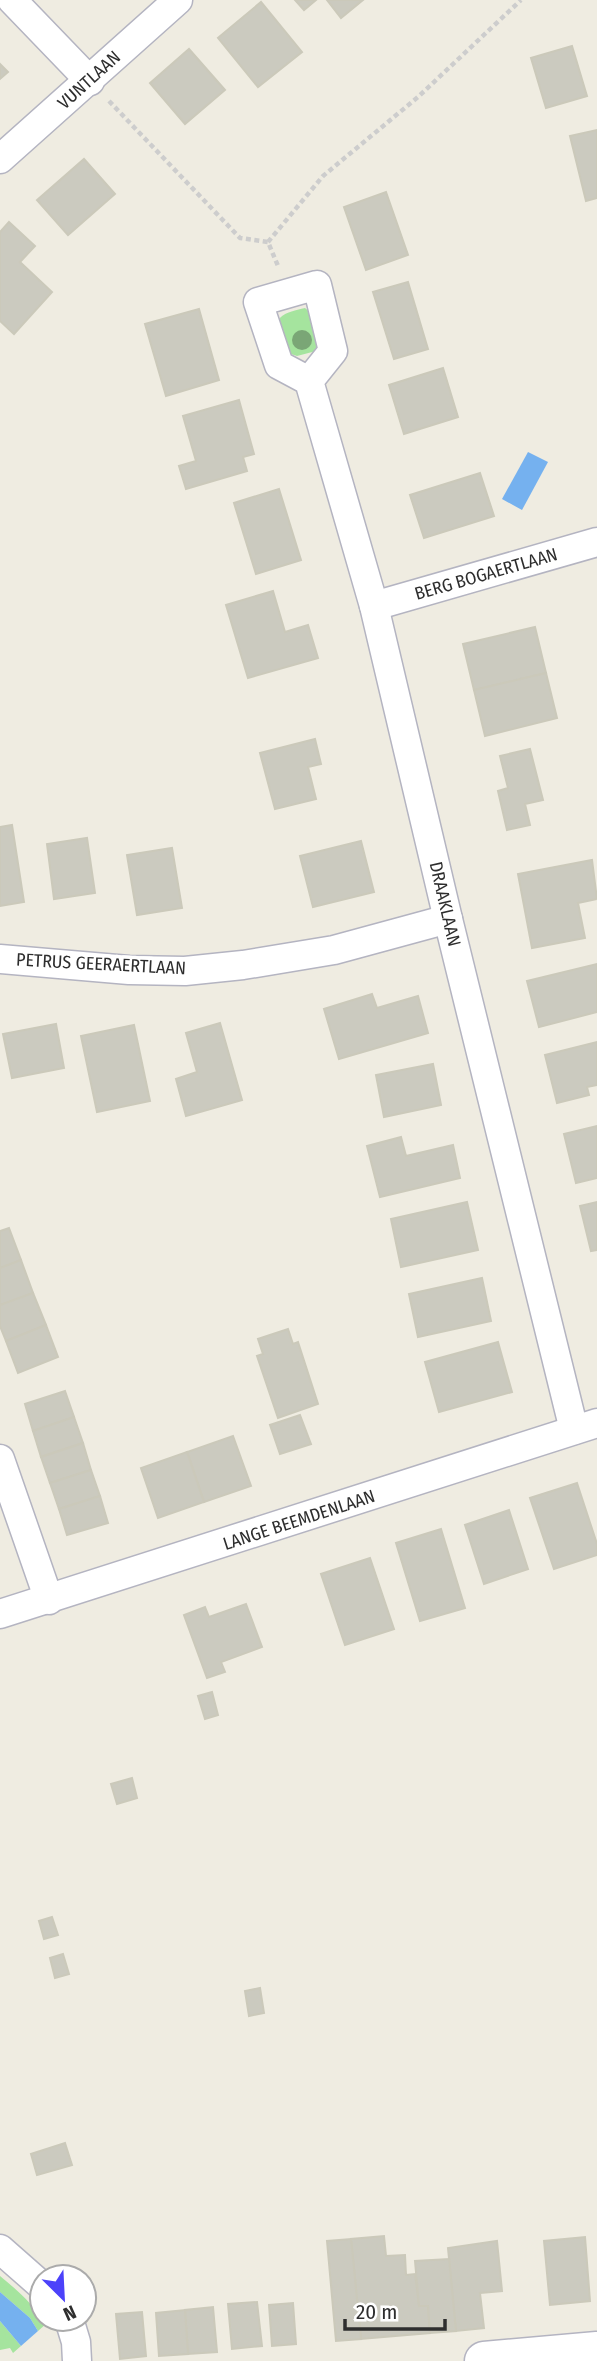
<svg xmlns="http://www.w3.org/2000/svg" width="597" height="2361" font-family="'Fira Sans Condensed',sans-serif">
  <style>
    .green { fill: #a5e49e }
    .water { fill: #75b1ef }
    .building { fill: #cbcabf; stroke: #cbc9ba; stroke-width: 2 }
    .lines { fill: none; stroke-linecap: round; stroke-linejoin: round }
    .street-casing { stroke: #b4b4c1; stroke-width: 31 }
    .secondary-casing { stroke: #b4b4c1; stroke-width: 41 }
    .path { stroke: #cdcdcd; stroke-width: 4.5; stroke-dasharray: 5 3.5; stroke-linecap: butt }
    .street { stroke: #fff; stroke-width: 28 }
    .secondary { stroke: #fff; stroke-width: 38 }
    .tree { fill: #7aa676 }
    .labels { text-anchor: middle; stroke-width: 7; stroke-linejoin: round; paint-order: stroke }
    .street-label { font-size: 18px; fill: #2e2e2e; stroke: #fff }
  </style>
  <rect width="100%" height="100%" fill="#efece1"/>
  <!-- green -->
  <g class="green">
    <path d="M305 308 311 313 321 339 316 351 297 356 288 353C277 322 268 316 305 308Z"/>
    <path d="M0 2276C21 2293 32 2304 46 2324L38 2331 30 2318 0 2292Z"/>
    <path d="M0 2321 21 2346 13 2353 10 2348 0 2350Z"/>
  </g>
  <!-- water -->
  <g class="water">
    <path d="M528 452 548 462 522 510 502 499Z"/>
    <path d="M0 2292 30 2318 38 2331 21 2346 0 2321Z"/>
  </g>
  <!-- building -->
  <g class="building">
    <path d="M295 0H316L304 10Z"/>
    <path d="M327 0H363L341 18Z"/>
    <path d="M261 2 302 52 258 87 218 38Z"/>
    <path d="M572 46 587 96 546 108 531 58Z"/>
    <path d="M189 49 225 90 185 124 150 83Z"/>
    <path d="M0 64 8 72 0 79Z"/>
    <path d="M597 130V198L586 201 570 136Z"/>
    <path d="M84 159 115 194 68 235 37 200Z"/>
    <path d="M386 192 408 255 366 270 344 207Z"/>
    <path d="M9 222 35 246 20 262 52 292 14 334 0 321V232Z"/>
    <path d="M408 282 428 349 394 359 373 292Z"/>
    <path d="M199 309 219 380 166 396 145 324Z"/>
    <path d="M443 368 458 417 404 434 389 385Z"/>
    <path d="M239 400 254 454 243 457 247 471 186 489 179 466 196 461 183 416Z"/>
    <path d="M480 473 494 516 424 538 410 495Z"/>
    <path d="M279 489 301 560 256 574 234 503Z"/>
    <path d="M273 591 285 632 308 625 318 658 248 678 226 605Z"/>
    <path d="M535 627 546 673 474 690 463 644Z"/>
    <path d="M546 673 557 718 485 736 474 690Z"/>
    <path d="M315 739 321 764 308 767 316 799 275 809 260 753Z"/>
    <path d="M530 749 543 800 525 804 530 825 507 830 498 791 508 788 500 756Z"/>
    <path d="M12 825 24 902 0 906V827Z"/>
    <path d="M87 838 95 893 54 899 47 844Z"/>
    <path d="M361 841 374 892 313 907 300 856Z"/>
    <path d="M172 848 182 908 137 915 127 855Z"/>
    <path d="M592 860 597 899 578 903 585 938 532 948 518 874Z"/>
    <path d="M597 964V1012L539 1027 527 981Z"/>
    <path d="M372 994 377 1008 418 996 428 1033 339 1059 324 1009Z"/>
    <path d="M220 1023 242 1100 186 1116 176 1079 197 1072 186 1033Z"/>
    <path d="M56 1024 64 1068 12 1078 3 1034Z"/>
    <path d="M134 1025 150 1101 97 1112 81 1036Z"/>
    <path d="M597 1042V1085L587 1087 589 1095 557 1103 545 1055Z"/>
    <path d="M433 1064 441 1105 384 1117 376 1075Z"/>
    <path d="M597 1126V1178L576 1183 564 1134Z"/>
    <path d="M401 1137 406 1156 453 1145 460 1178 380 1197 367 1146Z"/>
    <path d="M467 1202 478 1250 401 1267 391 1219Z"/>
    <path d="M597 1202V1250L591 1251 580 1206Z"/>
    <path d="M9 1228 21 1260 0 1268V1231Z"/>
    <path d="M21 1260 33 1293 0 1305V1268Z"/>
    <path d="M482 1278 491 1321 418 1337 409 1294Z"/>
    <path d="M33 1293 46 1325 6 1341 0 1326V1305Z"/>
    <path d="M46 1325 58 1357 18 1373 6 1341Z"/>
    <path d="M288 1329 293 1344 298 1342 318 1404 278 1418 257 1356 263 1354 258 1339Z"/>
    <path d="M498 1342 512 1392 439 1412 425 1362Z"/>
    <path d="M65 1391 74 1417 33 1431 25 1404Z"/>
    <path d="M300 1415 311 1444 280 1454 270 1425Z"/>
    <path d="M74 1417 83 1443 41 1457 33 1431Z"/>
    <path d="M233 1436 251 1486 204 1502 187 1452Z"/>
    <path d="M83 1443 91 1470 50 1483 41 1457Z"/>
    <path d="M187 1452 204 1502 158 1518 141 1468Z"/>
    <path d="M91 1470 100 1496 59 1509 50 1483Z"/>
    <path d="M577 1483 597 1544V1555L554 1569 530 1498Z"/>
    <path d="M100 1496 108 1523 67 1535 59 1509Z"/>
    <path d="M509 1510 528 1569 484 1584 465 1525Z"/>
    <path d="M441 1529 465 1608 420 1621 396 1543Z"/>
    <path d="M370 1558 394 1629 345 1645 321 1574Z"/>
    <path d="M246 1604 262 1647 221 1662 225 1672 207 1678 184 1615 205 1607 209 1617Z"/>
    <path d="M212 1692 218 1715 205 1719 198 1696Z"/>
    <path d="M132 1778 137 1798 117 1804 111 1784Z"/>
    <path d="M52 1917 58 1935 44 1939 39 1921Z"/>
    <path d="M63 1954 69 1974 55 1978 50 1958Z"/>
    <path d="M260 1988 264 2013 249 2016 245 1991Z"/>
    <path d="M65 2143 72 2165 37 2175 31 2154Z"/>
    <path d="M384 2236 386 2256 405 2255 406 2275 415 2274 419 2306H428L430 2333 361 2339 351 2239Z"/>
    <path d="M585 2237 590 2301 550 2305 544 2241Z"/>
    <path d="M351 2239 361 2339 336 2341 327 2241Z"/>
    <path d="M497 2241 502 2291 480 2293 484 2328 456 2331 448 2248Z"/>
    <path d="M449 2259 456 2331 430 2333 428 2306H419L415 2261Z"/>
    <path d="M257 2302 262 2346 232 2349 228 2304Z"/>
    <path d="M293 2303 296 2344 272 2346 269 2305Z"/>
    <path d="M213 2307 217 2352 188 2354 185 2310Z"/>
    <path d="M185 2310 188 2354 159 2356 156 2313Z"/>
    <path d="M142 2312 146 2356 120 2359 116 2314Z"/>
  </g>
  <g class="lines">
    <defs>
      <g id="street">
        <path d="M12 0 90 81"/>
        <path d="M0 159 178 0"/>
        <path d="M309 381 333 351 317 285 258 302 279 365 309 381 374 606 448 919 574 1430"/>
        <path d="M374 606 597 542"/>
        <path d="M0 959 129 970 185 971 243 965 334 950 448 919"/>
        <path d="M0 1459 49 1600"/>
        <path d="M0 1614 597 1423"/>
        <path d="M0 2249 42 2286"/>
        <path d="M69 2319 76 2342 77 2361"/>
      </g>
      <path id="secondary" d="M484 2361 597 2351"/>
    </defs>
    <!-- street casing -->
    <use href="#street" class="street-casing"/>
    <!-- secondary casing -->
    <use href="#secondary" class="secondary-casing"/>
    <!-- path -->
    <g class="path">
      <path d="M109 101 240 238 268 242 278 266"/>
      <path d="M268 242 323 176 418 97 521 0"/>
    </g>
    <!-- street -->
    <use href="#street" class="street"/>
    <!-- secondary -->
    <use href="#secondary" class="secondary"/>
  </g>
  <!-- trees -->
  <circle class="tree" cx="302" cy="340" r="10"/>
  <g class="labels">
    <!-- street labels -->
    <g class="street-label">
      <text transform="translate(89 80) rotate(-42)" y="6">VUNTLAAN</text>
      <text transform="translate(486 574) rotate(-16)" y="6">BERG BOGAERTLAAN</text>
      <text transform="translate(445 904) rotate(77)" y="6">DRAAKLAAN</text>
      <text transform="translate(101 964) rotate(3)" y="6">PETRUS GEERAERTLAAN</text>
      <text transform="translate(299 1520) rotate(-18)" y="6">LANGE BEEMDENLAAN</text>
    </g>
  </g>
  <!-- north arrow -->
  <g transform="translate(63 2298) rotate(156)"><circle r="33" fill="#ffffff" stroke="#ababab" stroke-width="2"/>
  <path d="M0-5L12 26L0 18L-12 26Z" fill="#4c42fa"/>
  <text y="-10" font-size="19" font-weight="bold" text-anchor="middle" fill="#2e2e2e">N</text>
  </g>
  <!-- scale -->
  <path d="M345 2319v10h100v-10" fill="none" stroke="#2e2e2e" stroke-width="3.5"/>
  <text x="356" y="2319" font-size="21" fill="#2e2e2e" stroke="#ffffff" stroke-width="5" paint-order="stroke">20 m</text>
</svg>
